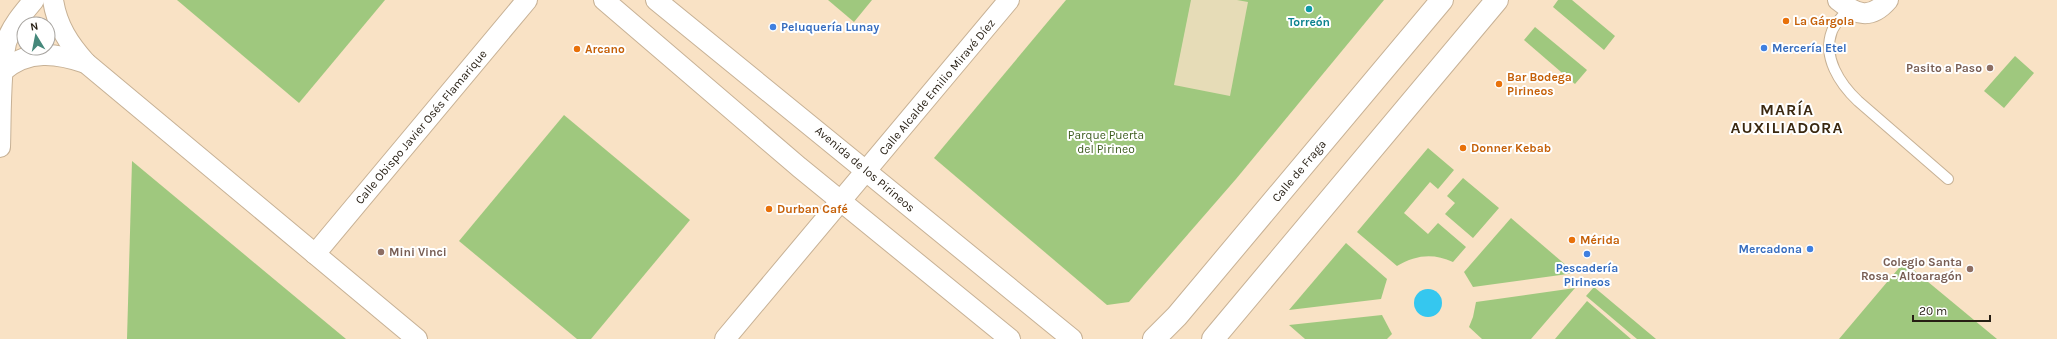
<svg xmlns="http://www.w3.org/2000/svg" width="2057" height="339" font-family="Karla,sans-serif">
  <style>
    .green { fill: #9fc87e }
    .sand { fill: #e6dcb7 }
    .water { fill: #35c7ef }
    .lines { fill: none; stroke-linecap: round; stroke-linejoin: round }
    .service-casing { stroke: #c7b195; stroke-width: 12 }
    .minor-casing { stroke: #c7b195; stroke-width: 22 }
    .secondary-casing { stroke: #c7b195; stroke-width: 24 }
    .service { stroke: #fff; stroke-width: 10 }
    .minor { stroke: #fff; stroke-width: 20 }
    .secondary { stroke: #fff; stroke-width: 22 }
    .culture-dot { fill: #0f9aa8; stroke: #fff; stroke-width: 1.5 }
    .food-dot { fill: #e8710a; stroke: #fff; stroke-width: 1.5 }
    .shop-dot { fill: #3f7fe0; stroke: #fff; stroke-width: 1.5 }
    .education-dot { fill: #8d6e63; stroke: #fff; stroke-width: 1.5 }
    .labels { text-anchor: middle; stroke-width: 4; stroke-linejoin: round; paint-order: stroke }
    .food-label { font-size: 12px; font-weight: bold; fill: #c56008; stroke: #fff; text-anchor: start }
    .culture-label { font-size: 12px; font-weight: bold; fill: #0d838f; stroke: #fff }
    .shop-label { font-size: 12px; font-weight: bold; fill: #366cbe; stroke: #fff; text-anchor: start }
    .education-label { font-size: 12px; font-weight: bold; fill: #785e54; stroke: #fff; text-anchor: end }
    .street-label { font-size: 12px; fill: #261e13; stroke: #fff }
    .park-label { font-size: 12px; fill: #3d5c1f; stroke: #fff }
    .district-label { font-size: 16px; font-weight: bold; letter-spacing: 1px; fill: #3a2810; stroke: #fff }
  </style>
  <rect width="100%" height="100%" fill="#f9e2c5"/>
  <!-- green -->
  <g class="green">
    <path d="M177 0H385L299 103Z"/>
    <path d="M828 0H872L854 22Z"/>
    <path d="M1066 0H1384L1236 179 1129 302 1107 305 934 158Z"/>
    <path d="M1558 0H1572L1615 36 1604 50 1553 7Z"/>
    <path d="M1535 27 1587 70 1575 84 1524 40Z"/>
    <path d="M2015 56 2034 73 2004 108 1984 91Z"/>
    <path d="M564 115 690 220 591 339H577L459 241Z"/>
    <path d="M1428 148 1454 170 1438 189 1430 182 1404 213 1428 234 1438 223 1466 247 1453 262C1433 253 1416 255 1397 266L1357 232Z"/>
    <path d="M132 161 346 339H127Z"/>
    <path d="M1463 178 1499 208 1473 238 1445 214 1455 203 1447 196Z"/>
    <path d="M1511 218 1575 273 1473 287 1464 272Z"/>
    <path d="M1346 243 1387 279 1381 299 1289 310Z"/>
    <path d="M1904 262 1997 339H1839Z"/>
    <path d="M1594 287 1656 339H1637L1586 296Z"/>
    <path d="M1575 288 1531 339H1482L1469 327 1473 317 1476 302Z"/>
    <path d="M1587 301 1631 339H1555Z"/>
    <path d="M1382 315 1392 334 1387 339H1305L1289 325Z"/>
  </g>
  <!-- sand -->
  <path class="sand" d="M1191 0H1237L1248 2 1230 96 1174 85Z"/>
  <!-- water -->
  <circle class="water" cx="1428" cy="303" r="14"/>
  <g class="lines">
    <defs>
      <path id="service" d="M1848 9C1843 16 1835 23 1832 31 1822 57 1840 84 1858 101L1948 179"/>
      <g id="minor">
        <path d="M53 0C57 26 69 44 86 63L417 339"/>
        <path d="M604 0 799 167 1010 339"/>
        <path d="M656 0 1072 339"/>
        <path d="M1838 0C1856 15 1871 20 1888 0"/>
        <path d="M3 71C28 49 57 53 86 63"/>
        <path d="M0 147C1 118 0 70 6 43 11 27 23 13 34 0"/>
        <path d="M315 254 527 0"/>
        <path d="M725 339 1009 0"/>
      </g>
      <g id="secondary">
        <path d="M1154 339 1177 316 1442 0"/>
        <path d="M1213 339 1497 0"/>
      </g>
    </defs>
    <!-- service casing -->
    <use href="#service" class="service-casing"/>
    <!-- minor casing -->
    <use href="#minor" class="minor-casing"/>
    <!-- secondary casing -->
    <use href="#secondary" class="secondary-casing"/>
    <!-- service -->
    <use href="#service" class="service"/>
    <!-- minor -->
    <use href="#minor" class="minor"/>
    <!-- secondary -->
    <use href="#secondary" class="secondary"/>
  </g>
  <!-- markers -->
  <circle class="culture-dot" cx="1309" cy="9" r="4"/>
  <g class="food-dot">
    <circle cx="1786" cy="21" r="4"/>
    <circle cx="577" cy="49" r="4"/>
    <circle cx="1499" cy="84" r="4"/>
    <circle cx="1463" cy="148" r="4"/>
    <circle cx="769" cy="209" r="4"/>
    <circle cx="1572" cy="240" r="4"/>
  </g>
  <g class="shop-dot">
    <circle cx="773" cy="27" r="4"/>
    <circle cx="1764" cy="48" r="4"/>
    <circle cx="1810" cy="249" r="4"/>
    <circle cx="1587" cy="254" r="4"/>
  </g>
  <g class="education-dot">
    <circle cx="1990" cy="68" r="4"/>
    <circle cx="381" cy="252" r="4"/>
    <circle cx="1970" cy="269" r="4"/>
  </g>
  <g class="labels">
    <!-- food labels -->
    <g class="food-label">
      <text x="1794" y="25">La Gárgola</text>
      <text x="585" y="53">Arcano</text>
      <text x="1507" y="81">Bar Bodega<tspan x="1507" dy="14">Pirineos</tspan></text>
      <text x="1471" y="152">Donner Kebab</text>
      <text x="777" y="213">Durban Café</text>
      <text x="1580" y="244">Mérida</text>
    </g>
    <!-- culture labels -->
    <g class="culture-label">
      <text x="1309" y="26">Torreón</text>
    </g>
    <!-- shop labels -->
    <g class="shop-label">
      <text x="781" y="31">Peluquería Lunay</text>
      <text x="1772" y="52">Mercería Etel</text>
      <text x="1802" y="253" text-anchor="end">Mercadona</text>
      <text x="1587" y="272" text-anchor="middle">Pescadería<tspan x="1587" dy="14">Pirineos</tspan></text>
    </g>
    <!-- education labels -->
    <g class="education-label">
      <text x="1982" y="72">Pasito a Paso</text>
      <text x="389" y="256" text-anchor="start">Mini Vinci</text>
      <text x="1962" y="266">Colegio Santa<tspan x="1962" dy="14">Rosa - Altoaragón</tspan></text>
    </g>
    <!-- street labels -->
    <g class="street-label">
      <text transform="translate(937 87) rotate(-50)" y="4">Calle Alcalde Emilio Miravé Díez</text>
      <text transform="translate(421 127) rotate(-50)" y="4">Calle Obispo Javier Osés Flamarique</text>
      <text transform="translate(865 169) rotate(40)" y="4">Avenida de los Pirineos</text>
      <text transform="translate(1299 171) rotate(-50)" y="4">Calle de Fraga</text>
    </g>
    <!-- park labels -->
    <g class="park-label">
      <text x="1106" y="139">Parque Puerta<tspan x="1106" dy="14">del Pirineo</tspan></text>
    </g>
    <!-- district labels -->
    <g class="district-label">
      <text x="1787" y="115">MARÍA<tspan x="1787" dy="18">AUXILIADORA</tspan></text>
    </g>
  </g>
  <!-- north arrow -->
  <g transform="translate(36 36) rotate(350)"><circle r="19" fill="#ffffff" stroke="#a8a5a1"/>
  <path d="M0-3L7 15L0 10L-7 15Z" fill="#45887b"/>
  <text y="-6" font-size="11" font-weight="bold" text-anchor="middle" fill="#261e13">N</text>
  </g>
  <!-- scale -->
  <path d="M1913 315v6h77v-6" fill="none" stroke="#261e13" stroke-width="2"/>
  <text x="1919" y="315" font-size="12" fill="#261e13" stroke="#ffffff" stroke-width="3" paint-order="stroke">20 m</text>
</svg>
